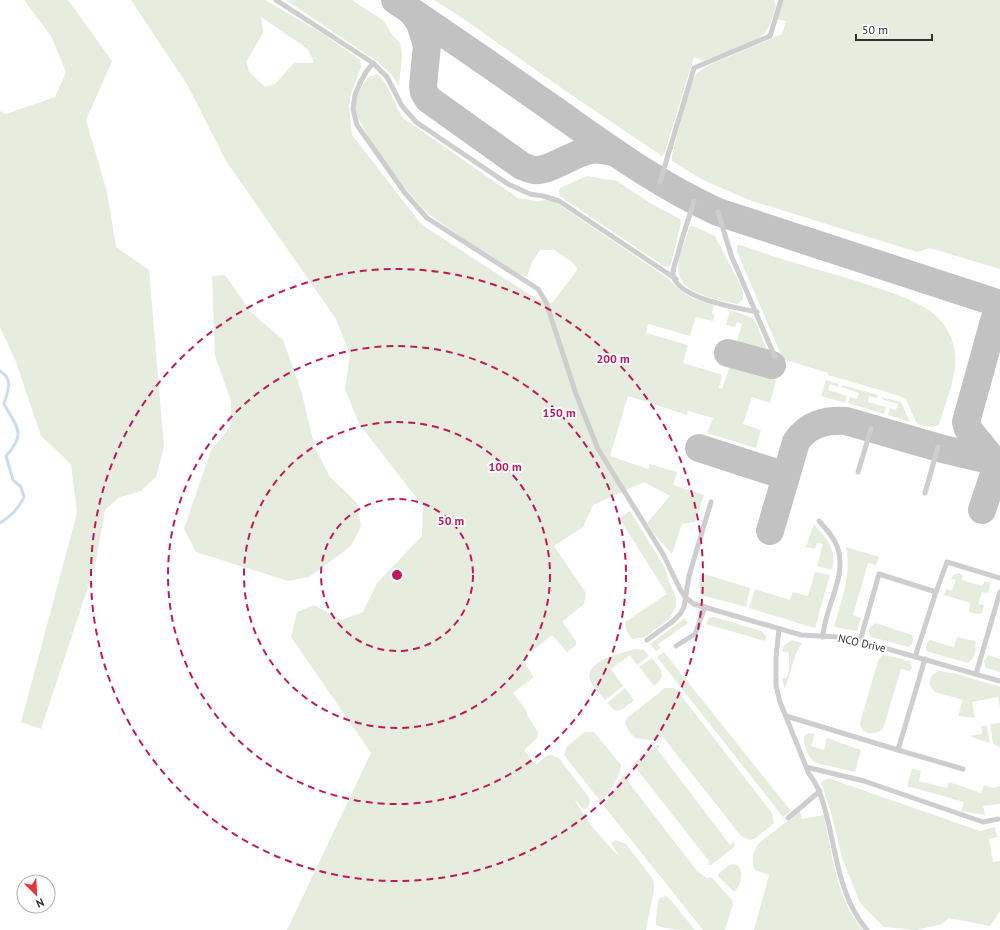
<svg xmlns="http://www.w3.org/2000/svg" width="1000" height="930" font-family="'PT Sans',sans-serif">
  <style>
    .green { fill: #e6eddf; fill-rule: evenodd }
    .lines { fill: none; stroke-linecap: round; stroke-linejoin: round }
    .stream { stroke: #cbdeed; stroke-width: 3 }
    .taxiway { stroke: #c2c2c2; stroke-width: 28 }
    .lane { stroke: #cecece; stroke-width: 5 }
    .ring { fill: none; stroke: #c2185b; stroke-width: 2; stroke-dasharray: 7 5 }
    .labels { text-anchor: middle; stroke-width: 4; stroke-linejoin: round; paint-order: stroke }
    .street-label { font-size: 11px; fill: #313131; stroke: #fff }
    .centre { fill: #c2185b; stroke: #fff; stroke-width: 2 }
    .ring-label { font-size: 12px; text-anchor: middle; font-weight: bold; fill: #c2185b; stroke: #fff; stroke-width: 4; stroke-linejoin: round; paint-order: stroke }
  </style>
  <rect width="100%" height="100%" fill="#fff"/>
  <!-- green -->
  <g class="green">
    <path d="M24 0H68L112 61 86 120 107 192 116 247 149 270 164 447 156 477 141 491 118 498 105 510 95 566 41 729 21 722 77 513 71 464 41 436 16 362 0 327V111L6 114 55 97 66 72 51 36Z"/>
    <path d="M131 0H265L323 34 360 60 361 67 351 94 349 106 352 135 422 225 538 300 552 303 578 269 572 262 554 250H540L532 262 527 277 521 275C492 256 459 237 431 216 414 202 353 125 355 104 357 93 363 85 369 77L377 74C391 86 393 103 403 118L518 198 537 201 547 200 555 202 666 277C685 296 689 298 714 305L712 314 715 315 713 321 696 317 690 336 648 324 646 333 688 345 683 363 722 375 719 388 722 389 731 363 769 374 776 381 770 403 752 397 743 424 761 430 756 448 707 433 713 418 688 411 687 415 628 396 610 456 648 469 650 464 677 472 673 485 704 495 695 522 682 524 672 554 655 535 647 523 670 496 644 482 593 505 583 527 554 546 586 593 584 604 562 622 576 641V645L567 652 552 635 522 659 534 677 513 693 526 710 527 715 536 729 538 733 537 738 524 750 536 765 546 756 551 755 559 758 588 796 590 800 588 807 584 810 574 798C585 820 602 839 619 856L611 843 615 840 626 844 653 879 654 884V890L646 930H287L371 753 291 637 297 612 314 605 341 620 363 612 377 583 422 536 423 506 359 424 345 389 350 354 336 319 226 161 188 86ZM261 17 308 49 314 63H294L275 84 265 87 249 72 246 62 263 33Z"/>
    <path d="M286 0H352L384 21 393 36 400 43 402 55 399 86 391 74 378 62Z"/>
    <path d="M434 0H774L776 6 770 25 764 34 756 40 704 61 694 57 665 151 662 156 567 92 458 15Z"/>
    <path d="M783 0H1000V269L930 248 917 252 749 200 701 179 672 161V155L690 86 696 74 707 66 782 34 786 21 777 19Z"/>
    <path d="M587 176 617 181 650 203 680 219 681 223 671 264C668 268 666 267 662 265L560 196 559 192 560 188Z"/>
    <path d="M690 226H693L715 236 741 286C744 295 745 300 737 304 722 301 695 295 685 285 681 281 678 273 678 268 679 253 686 239 690 226Z"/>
    <path d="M737 245H741C780 260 821 270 860 282 886 291 907 296 930 311 944 321 954 337 955 355 957 378 945 403 939 425L931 427 917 424 906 400 900 396 828 375V373L783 359 737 252Z"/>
    <path d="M225 275 251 312 283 340 301 390 315 448 330 477 357 503 361 526 351 546 309 577 288 581 196 552 184 529 211 450 231 426V401L215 356 212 276Z"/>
    <path d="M730 310 748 316 754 319 767 350V354L736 344 742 324 737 322 735 327 726 325Z"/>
    <path d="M826 380 839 384 838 387 830 384 828 390 847 396 845 403 821 396Z"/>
    <path d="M842 385 878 395 877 398 869 396 868 402 886 407 884 414 848 403 850 397 857 399 859 393 841 387Z"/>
    <path d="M882 397 901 402 910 422 888 415 890 408 896 410 898 404 881 399Z"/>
    <path d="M630 511 665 568 670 584 676 597V604L675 609 668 620 645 637 632 639 626 630 625 622 667 594 619 518Z"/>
    <path d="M814 524C826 539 838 549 832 570L817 566 823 544 817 543 815 549 806 547Z"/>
    <path d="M846 547 879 557 876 565 868 563 853 615 861 618 857 631 834 627C841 601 852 575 846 547Z"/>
    <path d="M815 572 830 575 815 628 749 608 755 589 790 600 793 592 808 596Z"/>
    <path d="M701 573 750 588 746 607 701 595 699 583Z"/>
    <path d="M959 573 963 575 962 580 982 586 985 581 991 583 988 593 982 592 978 604 984 605 982 613 978 614 969 612 970 603 944 595 946 589 952 590 956 580 951 579 953 575Z"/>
    <path d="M714 617 761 631 766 636 765 641 706 624 709 618Z"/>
    <path d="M685 618 688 623 658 644 661 648 656 651 650 644Z"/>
    <path d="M876 623 912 635 913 638 912 644 909 647 871 637C867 630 870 627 876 623Z"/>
    <path d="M957 637 975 641C977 651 975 657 968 663L926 651C926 646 926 643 930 640L954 647Z"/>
    <path d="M792 640 802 643 796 653 785 689 782 679 787 677 789 670V653L782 651 784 645Z"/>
    <path d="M635 649 644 650 649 656 637 665 630 655 611 669 623 686 605 700C600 694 592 687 590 680 584 660 622 653 635 649Z"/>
    <path d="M664 652 791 811 783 817 657 657Z"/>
    <path d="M882 655H886L910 661 912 668 910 671 901 669 883 729C875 736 861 735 860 723L878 661Z"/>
    <path d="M988 655 1000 659V672L986 668 984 661Z"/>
    <path d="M652 658C661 670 668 675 654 686L639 667Z"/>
    <path d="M939 671 953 673 1000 687V708L998 697 972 702 975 718 958 716 963 700 935 692 930 686C929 678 931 674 939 671Z"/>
    <path d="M625 688 634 700 623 709 617 711 614 710 607 703Z"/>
    <path d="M665 688H673L676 689 772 813 774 823 756 838 750 840 741 836 663 737 650 740 635 738 628 730 625 723 627 718Z"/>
    <path d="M1000 723V747L993 744 990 724Z"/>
    <path d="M981 726H987L990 743 979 740 970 736 982 734Z"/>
    <path d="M585 732H594L621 765C621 776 608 794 601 802L564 755 567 746Z"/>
    <path d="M808 733 815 734 811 746 824 750 827 738 861 750 855 772 816 763C808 758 803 745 804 736Z"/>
    <path d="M657 745H659V747L657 749 730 845 734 842 735 846 733 848 711 865H709L708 863 709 861 635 767H632L633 763Z"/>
    <path d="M912 769 921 771 919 781 947 788 949 782 981 793 984 785 992 788 1000 786V804L983 806 985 815 961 811 964 802 907 786Z"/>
    <path d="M623 775 697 871 707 878 711 877 732 900 733 904 725 930H703L604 806Z"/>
    <path d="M828 778 980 831 995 827 997 837 989 839 993 862 1000 861V911L990 926 949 918 942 924 916 930 884 927 860 903 842 858 831 812 821 782Z"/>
    <path d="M800 811 802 819 824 815C832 854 836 899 863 930H754L769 875 755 870C751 860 752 854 758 844Z"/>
    <path d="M734 864C746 867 741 886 734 892L718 876V874L729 865Z"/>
    <path d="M666 896 669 898 695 930C682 930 667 930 656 925V920L658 901 660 898Z"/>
  </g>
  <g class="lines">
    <!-- stream -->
    <path class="stream" d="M0 371C14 380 8 390 4 404 17 428 27 433 6 456L13 480 21 487 24 497C19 509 11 516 0 523"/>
    <!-- taxiway -->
    <g class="taxiway">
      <path d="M395 0C448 36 501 72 553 109 606 146 658 185 718 212L1000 304"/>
      <path d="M413 13 420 23 427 45 423 86 424 92 428 99 522 166C526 167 530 170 534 170 549 172 573 153 591 150 599 148 607 151 616 153"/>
      <path d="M728 353 772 365"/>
      <path d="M699 448 786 476"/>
      <path d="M999 462 994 461 968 429 966 422 994 321 998 314 1000 313"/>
      <path d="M982 510 998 462"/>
      <path d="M770 531 796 442C808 424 825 420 846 421L943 449 994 461"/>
    </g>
    <!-- lane -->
    <g class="lane">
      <path d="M276 0 373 63 387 77 402 106 416 122 508 184 530 194 543 196 559 201 676 279"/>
      <path d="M373 63 366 72 360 83 355 95 353 109 357 125 405 193 427 218 538 289 546 302 576 394 598 449 663 554 680 589 686 598 694 604 801 635 839 637 860 641 1000 681"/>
      <path d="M660 182 694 68 770 36 781 0"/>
      <path d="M694 201C689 219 682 236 678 254 676 259 674 266 673 272 672 298 737 308 757 312"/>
      <path d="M718 212 731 255 775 357"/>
      <path d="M858 472 871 429"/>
      <path d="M925 493 938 447"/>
      <path d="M819 521C826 529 835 538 838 549 847 578 824 608 823 637"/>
      <path d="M936 592 947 562 1000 578"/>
      <path d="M779 629 776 657V686L780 702 809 774C821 789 824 806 829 825 837 861 842 901 867 930"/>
      <path d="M647 640 672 622 680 614 684 607 689 576 711 502"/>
      <path d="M860 641 879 574 936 592 915 657"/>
      <path d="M676 646 695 634 705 607"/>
      <path d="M976 674 1000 592"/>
      <path d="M786 716 898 750 925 659"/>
      <path d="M898 750 963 769"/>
      <path d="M806 767 864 781 983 822 998 819"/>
      <path d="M788 818 820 791"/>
    </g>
  </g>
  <!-- distance rings -->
  <g class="ring">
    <circle cx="397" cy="575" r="76"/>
    <circle cx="397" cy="575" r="153"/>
    <circle cx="397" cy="575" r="229"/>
    <circle cx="397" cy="575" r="306"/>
  </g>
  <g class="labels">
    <!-- street labels -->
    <g class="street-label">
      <text transform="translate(862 643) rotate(13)" y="4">NCO Drive</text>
    </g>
  </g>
  <circle cx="397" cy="575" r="6" class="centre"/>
  <g class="ring-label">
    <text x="613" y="363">200 m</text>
    <text x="559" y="417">150 m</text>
    <text x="505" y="471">100 m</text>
    <text x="451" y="525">50 m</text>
  </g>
  <!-- north arrow -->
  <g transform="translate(36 894) rotate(156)"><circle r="19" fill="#ffffff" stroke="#adadad"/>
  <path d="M0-3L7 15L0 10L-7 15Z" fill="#e73438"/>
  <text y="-6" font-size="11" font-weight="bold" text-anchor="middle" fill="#313131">N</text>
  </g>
  <!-- scale -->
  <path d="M856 34v6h76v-6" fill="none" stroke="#313131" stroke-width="2"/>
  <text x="862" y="34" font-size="12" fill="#313131" stroke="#ffffff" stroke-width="3" paint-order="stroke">50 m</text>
</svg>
